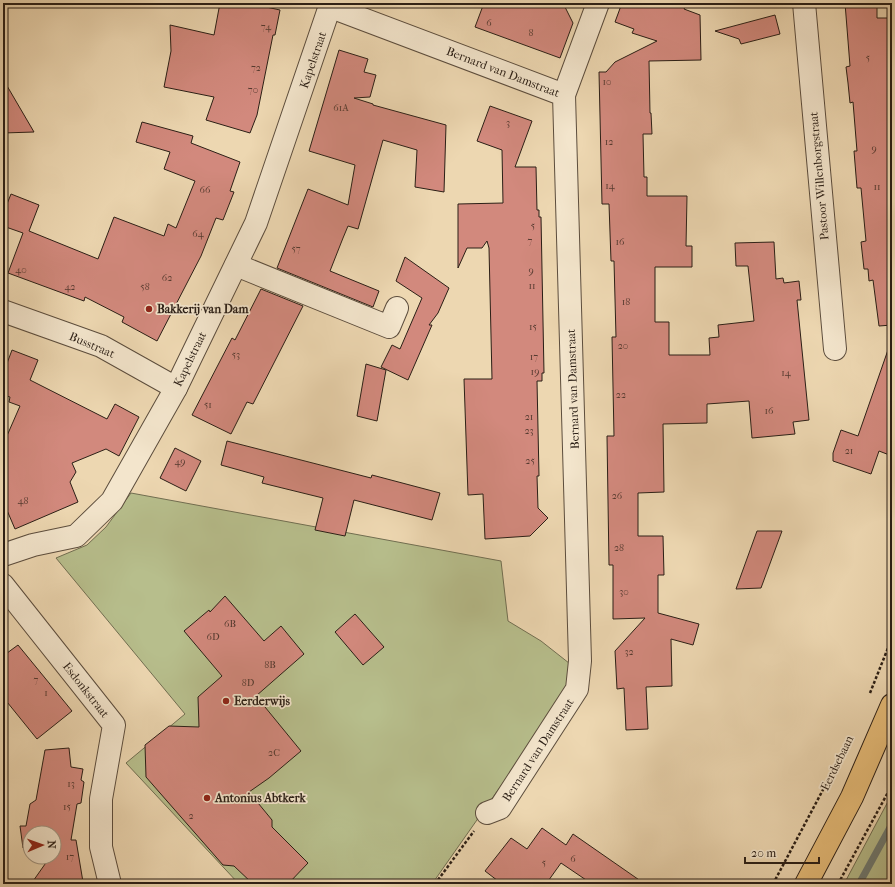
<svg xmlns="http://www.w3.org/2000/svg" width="895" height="887" font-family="'IM FELL French Canon',serif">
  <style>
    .green { fill: #b7be8c; stroke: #716e51 }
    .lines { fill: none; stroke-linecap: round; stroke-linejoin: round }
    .stream { stroke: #6e7b74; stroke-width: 7 }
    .building { fill: #d2897d; stroke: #2b1f16 }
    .minor-casing { stroke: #5c4d3d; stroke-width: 24 }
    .major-casing { stroke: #2b1f16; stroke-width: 24 }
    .path { stroke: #2b1f16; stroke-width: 2.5; stroke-dasharray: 3 2; stroke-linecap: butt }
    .minor { stroke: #f3e5cc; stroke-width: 22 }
    .major { stroke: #e6bc78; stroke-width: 22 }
    .poi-dot { fill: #8f2418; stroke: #f3e5cc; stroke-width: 1.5 }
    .labels { text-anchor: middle; stroke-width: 3.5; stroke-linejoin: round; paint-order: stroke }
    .number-label { font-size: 10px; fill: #553a30 }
    .street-label { font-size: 12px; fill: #2b1f16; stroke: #f3e5cc }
    .poi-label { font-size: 12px; font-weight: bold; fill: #2b1f16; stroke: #f3e5cc; text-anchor: start }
  </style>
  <rect width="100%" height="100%" fill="#edd7b1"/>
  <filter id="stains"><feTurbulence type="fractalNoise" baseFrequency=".005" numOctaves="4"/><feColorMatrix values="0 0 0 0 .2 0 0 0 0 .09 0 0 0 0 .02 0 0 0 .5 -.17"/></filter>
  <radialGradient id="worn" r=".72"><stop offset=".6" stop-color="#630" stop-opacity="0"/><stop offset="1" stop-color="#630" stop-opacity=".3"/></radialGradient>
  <!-- green -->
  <g class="green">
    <path d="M131 493 501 561 508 621 541 641 574 667 571 686 432 884H239L126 763 185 714 56 558 87 545 106 527Z"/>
    <path d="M892 794V884H844Z"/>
  </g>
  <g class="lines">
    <!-- stream -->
    <path class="stream" d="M859 884 892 824"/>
  </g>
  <!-- building -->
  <g class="building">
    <path d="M220 3H248L280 10 275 35H273L257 115 250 133 206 120 214 97 164 87 171 51 170 25 214 35Z"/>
    <path d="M484 3H563L573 23 560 58 475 27Z"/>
    <path d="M622 3H687L684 9 700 15 701 60 649 61 650 113H651L652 134H643L644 177H647V196H687L686 246H692V267H655V322H669V355H710L709 338 719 337 718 325 754 321 748 266H736L735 243 774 242 776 279 783 278 784 283 799 281 801 300H797L809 420 793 422 795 434 752 438 749 401 707 404V423L663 424 664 492 638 493V536H663L664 575H658V613L699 624 693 645 671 639 672 686 646 687 648 729 626 730 624 688 617 689 615 651 645 618 613 619V565H609L607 436H614L612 337H616L614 261H611L609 204H602L599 72H606L615 62 657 41 632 33 634 29 615 22Z"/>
    <path d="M845 3H877V18H890L892 38V325L879 326 873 280 869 281 868 269H864L861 242 866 241 861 188H857L854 151H857L853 102 850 103 848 83 846 67 850 66Z"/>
    <path d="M775 15 780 34 741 44 739 39 715 31Z"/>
    <path d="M339 50 368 59 364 72 376 75 370 97 354 98 373 104V105L446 125 444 192 415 187 417 150 383 140 358 229 348 226 343 238 330 271 379 291 373 307 277 268 308 189 348 205 355 165 309 151Z"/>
    <path d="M3 79 34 132 3 133Z"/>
    <path d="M490 106 532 121 515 167H536L537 210H539V217H541L544 373H542V381H537L539 476H537L538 508 548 518 530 536 485 539 483 494 468 495 464 379H492L489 248 487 241 482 248H467L458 268V204L503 203 502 150 477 141Z"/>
    <path d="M142 122 193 136 191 143 240 162 230 191 234 192 223 220 216 218 201 256 157 341 122 322 124 317 85 297 84 301 8 273 23 233 3 226V214L11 194 39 205 29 231 98 259 114 217 164 236 168 224 176 228 195 181 164 169 170 152 136 142Z"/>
    <path d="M405 257 449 288 438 313 429 325H432L408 380 381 367 392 345 400 349 422 298 396 281Z"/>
    <path d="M261 289 303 306 253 404 247 402 231 434 192 415 232 338 235 340Z"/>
    <path d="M889 347 892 348V456L879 451 871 474 833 461V453L841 430 858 436Z"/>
    <path d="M12 350 38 360 30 380 107 419 115 404 139 417 119 456 106 449 72 463 76 472 70 482 78 502 15 529 3 501V439L6 438 20 406 9 402 10 397 3 395V374Z"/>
    <path d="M366 364 386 370 377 421 357 416Z"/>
    <path d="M227 441 371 478 372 475 440 493 432 520 354 500 345 536 315 530 323 498 262 483 264 477 221 465Z"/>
    <path d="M175 448 201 461 186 491 160 478Z"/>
    <path d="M757 531H782L761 588 736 589Z"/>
    <path d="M225 596 264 641 281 626 304 654 256 696 301 751 269 778 249 792 272 820V827L308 863 288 884H253L234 866 223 865 146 777 145 745 169 726 199 727 198 697 222 676 184 631 209 610 210 612Z"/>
    <path d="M355 614 384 647 363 665 335 632Z"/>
    <path d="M18 645 72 711 37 739 3 697V656Z"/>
    <path d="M69 748 71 767 83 769 81 780 84 782 81 803 77 804 71 840H76L83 882 71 884H31L50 857H54V852L58 847H54V833H30V848H23L20 826H26L30 804 36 800 45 750Z"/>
    <path d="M542 828 566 845 573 834 645 884H592L561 863 546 884H502L485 871 511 838 527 849Z"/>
  </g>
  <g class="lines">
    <defs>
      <g id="minor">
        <path d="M804 3 835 349"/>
        <path d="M331 7 564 95 580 661 577 689 500 808 487 813"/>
        <path d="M564 95 598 3"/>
        <path d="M236 265 389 327 397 308"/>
        <path d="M3 311 101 346 176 388"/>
        <path d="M3 555 33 545 76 536 112 501 176 388 256 223 331 3"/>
        <path d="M3 585 114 725 101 799V847L110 884"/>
      </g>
      <path id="major" d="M806 884 852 797 892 705"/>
    </defs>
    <!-- minor casing -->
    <use href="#minor" class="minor-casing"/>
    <!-- major casing -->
    <use href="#major" class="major-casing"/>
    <!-- path -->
    <g class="path">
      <path d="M870 693 892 638"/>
      <path d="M435 884 474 831"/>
      <path d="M773 884 843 752"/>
      <path d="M838 884 892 785"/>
    </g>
    <!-- minor -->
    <use href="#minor" class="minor"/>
    <!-- major -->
    <use href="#major" class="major"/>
  </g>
  <!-- markers -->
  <g class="poi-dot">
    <circle cx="149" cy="309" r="4"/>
    <circle cx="226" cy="701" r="4"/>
    <circle cx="207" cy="798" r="4"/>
  </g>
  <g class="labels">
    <!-- number labels -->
    <g class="number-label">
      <text x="489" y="26">6</text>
      <text x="266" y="30">74</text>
      <text x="531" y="36">8</text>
      <text x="868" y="61">5</text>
      <text x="256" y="71">72</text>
      <text x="607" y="85">10</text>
      <text x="253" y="93">70</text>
      <text x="341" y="111">61A</text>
      <text x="508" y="126">3</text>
      <text x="609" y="145">12</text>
      <text x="874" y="152">9</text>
      <text x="610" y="189">14</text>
      <text x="877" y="190">11</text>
      <text x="205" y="193">66</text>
      <text x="533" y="229">5</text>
      <text x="198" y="237">64</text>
      <text x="530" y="244">7</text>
      <text x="620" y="245">16</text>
      <text x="296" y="252">57</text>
      <text x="21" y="273">40</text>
      <text x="531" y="274">9</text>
      <text x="167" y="281">62</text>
      <text x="532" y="289">11</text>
      <text x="70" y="290">42</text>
      <text x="145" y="290">58</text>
      <text x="626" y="305">18</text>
      <text x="533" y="330">15</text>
      <text x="623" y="349">20</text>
      <text x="236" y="358">53</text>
      <text x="534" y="360">17</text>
      <text x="535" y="375">19</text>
      <text x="786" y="376">14</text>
      <text x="621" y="398">22</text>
      <text x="208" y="408">51</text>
      <text x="769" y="414">16</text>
      <text x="529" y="420">21</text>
      <text x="529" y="434">23</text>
      <text x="849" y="454">21</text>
      <text x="530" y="464">25</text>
      <text x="180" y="465">49</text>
      <text x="617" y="499">26</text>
      <text x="23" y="504">48</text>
      <text x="619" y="551">28</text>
      <text x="624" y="595">30</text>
      <text x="230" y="627">6B</text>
      <text x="213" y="640">6D</text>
      <text x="629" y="655">32</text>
      <text x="270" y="668">8B</text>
      <text x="36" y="683">7</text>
      <text x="248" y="686">8D</text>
      <text x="46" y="696">1</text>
      <text x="274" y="756">2C</text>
      <text x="71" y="787">13</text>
      <text x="67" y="810">15</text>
      <text x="191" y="819">2</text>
      <text x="70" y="860">17</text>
      <text x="573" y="862">6</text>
      <text x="544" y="866">5</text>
    </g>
    <!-- street labels -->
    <g class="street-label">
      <text transform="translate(313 60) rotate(-71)" y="4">Kapelstraat</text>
      <text transform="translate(503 72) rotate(21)" y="4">Bernard van Damstraat</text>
      <text transform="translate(819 176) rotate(-95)" y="4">Pastoor Willenborgstraat</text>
      <text transform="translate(92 345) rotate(23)" y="4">Busstraat</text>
      <text transform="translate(190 359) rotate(-64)" y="4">Kapelstraat</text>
      <text transform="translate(573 389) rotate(-92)" y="4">Bernard van Damstraat</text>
      <text transform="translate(86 690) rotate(52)" y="4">Esdonkstraat</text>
      <text transform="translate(538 750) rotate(-57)" y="4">Bernard van Damstraat</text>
      <text transform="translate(837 763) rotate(-64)" y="4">Eerdsebaan</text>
    </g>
    <!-- poi labels -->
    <g class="poi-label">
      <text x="157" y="313">Bakkerij van Dam</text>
      <text x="234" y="705">Eerderwijs</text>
      <text x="215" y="802">Antonius Abtkerk</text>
    </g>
  </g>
  <!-- margin -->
  <rect width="895" height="887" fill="none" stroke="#edd7b1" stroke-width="16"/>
  <rect x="4" y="4" width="887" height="879" fill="none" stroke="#2b1f16" stroke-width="2"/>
  <rect x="8" y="8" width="879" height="871" fill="none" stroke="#2b1f16"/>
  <!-- north arrow -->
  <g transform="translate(42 845) rotate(88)"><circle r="19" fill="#f3e5cc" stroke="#a39683"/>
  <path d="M0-3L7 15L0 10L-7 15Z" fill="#8f2418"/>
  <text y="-6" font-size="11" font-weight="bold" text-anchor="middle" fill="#2b1f16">N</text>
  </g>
  <!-- scale -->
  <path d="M745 857v6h74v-6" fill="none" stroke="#2b1f16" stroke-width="2"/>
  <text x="751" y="857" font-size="12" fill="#2b1f16" stroke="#f3e5cc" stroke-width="3" paint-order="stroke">20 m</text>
  <rect width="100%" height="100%" filter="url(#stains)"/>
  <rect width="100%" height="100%" fill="url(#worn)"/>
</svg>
